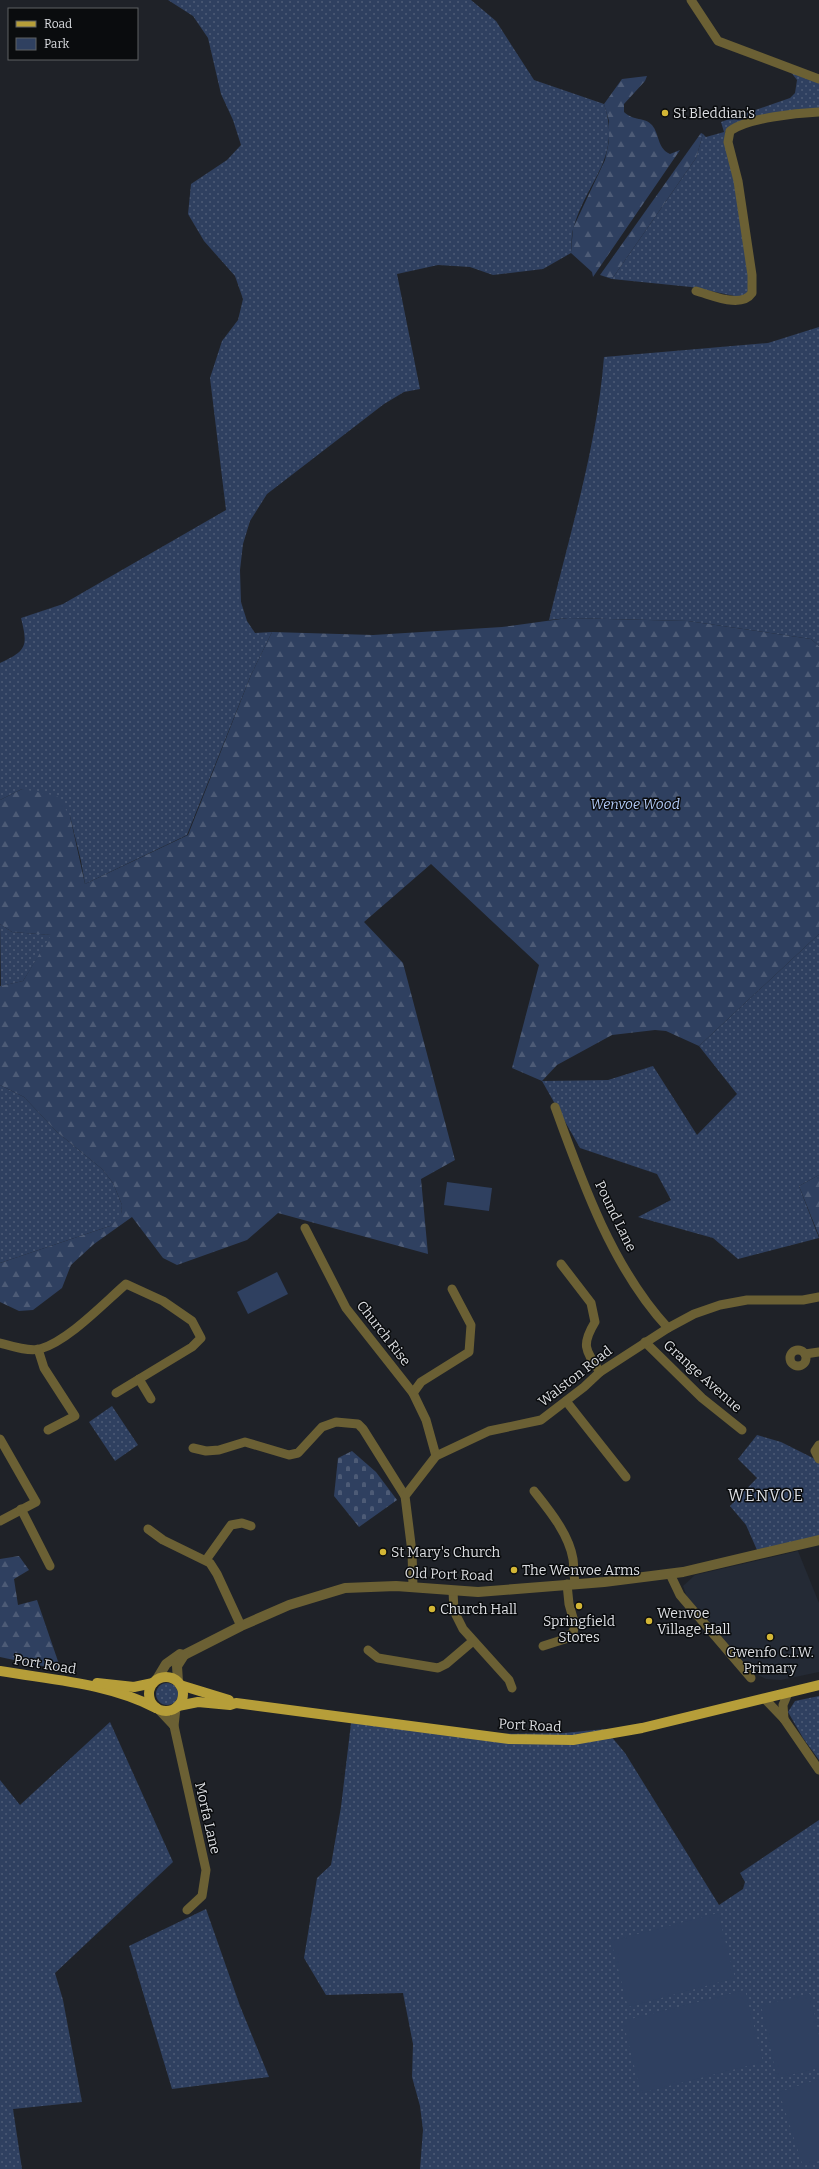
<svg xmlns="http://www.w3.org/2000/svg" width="819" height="2169" font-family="Bitter,serif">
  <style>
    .built { fill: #242a35 }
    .green { fill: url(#green-dots) }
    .forest { fill: url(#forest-firs) }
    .cemetery { fill: url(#cemetery-stones) }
    .pitch { fill: #2f4060 }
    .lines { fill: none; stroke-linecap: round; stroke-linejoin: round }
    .minor { stroke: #6b6034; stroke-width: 9 }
    .tertiary { stroke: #6b6034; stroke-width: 10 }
    .primary { stroke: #b69e39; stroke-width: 10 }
    .poi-dot { fill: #d3b635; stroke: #0a0c0e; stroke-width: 1.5 }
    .labels { text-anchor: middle; stroke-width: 3; stroke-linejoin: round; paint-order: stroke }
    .poi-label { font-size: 14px; fill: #dcdee2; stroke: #0a0c0e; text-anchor: start }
    .park-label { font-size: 14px; font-style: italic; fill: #b0c8f4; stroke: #0a0c0e }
    .street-label { font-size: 14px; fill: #dcdee2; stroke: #0a0c0e }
    .quarter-label { font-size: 16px; letter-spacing: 1px; fill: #dcdee2; stroke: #0a0c0e }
  </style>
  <defs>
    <pattern id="green-dots" width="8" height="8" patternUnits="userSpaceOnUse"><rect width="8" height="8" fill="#2f4060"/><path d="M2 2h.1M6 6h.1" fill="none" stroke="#4d5b76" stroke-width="1.8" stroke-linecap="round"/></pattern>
    <pattern id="forest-firs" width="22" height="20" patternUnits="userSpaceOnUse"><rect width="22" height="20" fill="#2f4060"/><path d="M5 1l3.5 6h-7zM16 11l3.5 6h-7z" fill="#4d5b76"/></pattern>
    <pattern id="cemetery-stones" width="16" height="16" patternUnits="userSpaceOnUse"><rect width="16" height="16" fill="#2f4060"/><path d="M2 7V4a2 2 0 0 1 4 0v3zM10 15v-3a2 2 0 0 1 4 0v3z" fill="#4d5b76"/></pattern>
  </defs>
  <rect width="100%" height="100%" fill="#1f2228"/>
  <!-- built -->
  <path class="built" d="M798 1551 819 1603V1672L781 1680 766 1679 752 1672 687 1597 683 1586 695 1575Z"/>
  <!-- green -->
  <g class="green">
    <path d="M168 0H471L496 21 534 80 604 104C622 157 588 179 574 226 571 234 572 244 571 253L543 269 493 275 470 267 438 265 397 274 420 389 404 392 384 404 267 494 250 521 243 544 240 570 241 602 247 621 255 633 272 632 251 675 187 835 85 884 81 861 70 816 22 789 0 800V663C27 651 28 646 21 618L63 604 226 510 210 378 222 341 238 320 243 299 235 276 204 241 188 214 191 184 227 160 241 145 233 120 221 94 208 38 193 16Z"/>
    <path d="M790 71 819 82V111L731 127 725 132V143L735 172 752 287 744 298 691 287 612 279 696 158 703 134 706 137 724 132 721 122 790 98 795 93 797 80Z"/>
    <path d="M819 327V646L811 639 688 621 568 618 549 620C570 533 597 446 604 357L768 343Z"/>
    <path d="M0 924 12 932 52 935 23 981 1 986Z"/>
    <path d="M819 934V1175L799 1186 819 1238 738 1259 713 1238 638 1217 671 1200 657 1174 580 1148 542 1081 608 1080 653 1066 697 1135 737 1094 699 1046Z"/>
    <path d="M0 1085 24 1097 57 1132 102 1169 113 1183 122 1205 121 1215 110 1226 0 1263Z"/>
    <path d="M112 1406 138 1445 115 1461 89 1422Z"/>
    <path d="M757 1435 781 1442 819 1461V1536L757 1550 746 1525 730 1506 757 1478 738 1459Z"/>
    <circle cx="167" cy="1694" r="11"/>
    <path d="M819 1696V1760L803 1738 788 1712 795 1701Z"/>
    <path d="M352 1715 497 1734 564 1733 605 1729 625 1753 719 1905 743 1889 745 1882 740 1873 819 1820V2169H420L423 2130 420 2106 412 2077 413 2044 403 1993 326 1995 304 1958 317 1878 331 1865 341 1807Z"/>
    <path d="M110 1722 173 1862 55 1973 63 2000 82 2102 13 2109 22 2169H0V1780L20 1805Z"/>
    <path d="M206 1909 240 2006 269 2077 172 2089 129 1946Z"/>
  </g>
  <!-- forest -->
  <g class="forest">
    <path d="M647 76 645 81 624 104V112C633 121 645 117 652 125 660 135 657 148 670 154L680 150 593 277 592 272 571 253 573 228 605 160 609 141V121L604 104 622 79Z"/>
    <path d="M701 133 703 134 696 158 612 279 600 275Z"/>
    <path d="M568 618 688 621 811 639 819 646V934L699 1046 666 1031 655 1030 612 1035 557 1065 542 1081 512 1068 539 965 431 864 364 922 403 963 455 1160 421 1179 428 1254 278 1213 247 1240 177 1265 163 1258 132 1217 94 1244 71 1265 62 1288 33 1310 19 1311 0 1302V1263L110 1226 121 1214 122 1205 113 1183 102 1169 57 1132 24 1097 0 1085V986L23 981 51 935 12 932 0 924V800L22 789 57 796 70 816 85 884 188 835 251 675 272 632 373 635 502 627Z"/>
    <path d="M819 1175V1236L799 1186Z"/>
    <path d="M19 1556 29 1570 14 1579 18 1605 37 1600 61 1670 0 1657V1559Z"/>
  </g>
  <!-- cemetery -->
  <path class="cemetery" d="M352 1451 376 1472 397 1500 359 1527 334 1496 338 1458Z"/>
  <!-- pitch -->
  <g class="pitch">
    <path d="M447 1182 492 1188 489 1211 444 1205Z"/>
    <path d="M277 1272 288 1294 248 1314 237 1292Z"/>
    <path d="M718 1913 735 1978 628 2007 611 1941Z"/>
    <path d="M745 1990 763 2062 641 2093 623 2021Z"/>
    <path d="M810 1994 819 2035V2068L777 2078 761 2005Z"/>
    <path d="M819 2079V2161L803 2166 779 2092Z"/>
  </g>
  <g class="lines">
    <!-- minor -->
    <g class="minor">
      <path d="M691 0 718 41 819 79"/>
      <path d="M696 291C712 295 741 309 752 293V275L738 181 728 142 730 131C747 118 797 113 819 112"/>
      <path d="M555 1107C582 1182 613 1269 668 1328"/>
      <path d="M305 1228 346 1308 413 1393 426 1420 436 1456"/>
      <path d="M561 1264 591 1303 595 1322C581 1345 585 1350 600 1372"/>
      <path d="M645 1342 702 1398 742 1430"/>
      <path d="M0 1343C11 1346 28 1352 40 1349 68 1341 103 1304 126 1284L163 1301 192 1321 201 1338 192 1347 116 1393"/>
      <path d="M38 1349 44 1368 75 1416 48 1430"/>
      <circle cx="798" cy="1358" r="8"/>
      <path d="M805 1354 819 1352"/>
      <path d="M139 1379 151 1399"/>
      <path d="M413 1393 421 1382 469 1352 471 1325 452 1289"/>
      <path d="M566 1401 626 1477"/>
      <path d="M0 1439 36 1502 0 1521"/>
      <path d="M819 1445 815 1451 819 1459"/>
      <path d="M193 1448 206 1451 219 1450 245 1442 289 1455 298 1453 322 1427 336 1422 358 1424 363 1429 405 1496"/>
      <path d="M534 1491C549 1510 569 1534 573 1559 574 1567 574 1576 575 1584"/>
      <path d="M21 1509 50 1566"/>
      <path d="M148 1529 163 1540 210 1563 217 1574 241 1626"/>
      <path d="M206 1560 231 1525 242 1523 251 1526"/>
      <path d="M670 1574 680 1595 751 1678"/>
      <path d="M413 1587 412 1552 405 1496 436 1456 489 1431 541 1420 584 1387 600 1372 668 1328 694 1314 720 1305 747 1300H803L819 1297"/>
      <path d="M453 1591 454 1611 463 1629 509 1680 512 1688"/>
      <path d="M543 1646 565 1639 573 1632 575 1625 569 1604 567 1584"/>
      <path d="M368 1650 378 1658 438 1668 446 1664 473 1641"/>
      <path d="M765 1699 784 1719 819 1770"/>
      <path d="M176 1708 174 1726 206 1870 202 1896 187 1910"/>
      <path d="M159 1710 174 1726"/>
      <path d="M784 1719 783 1705 788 1693"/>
    </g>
    <!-- tertiary -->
    <g class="tertiary">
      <path d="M157 1679 166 1664 180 1654 184 1655 241 1626 289 1605 345 1588 396 1586 478 1592 604 1582 683 1572 819 1540"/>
      <path d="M178 1682 177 1666 184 1655"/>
    </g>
    <!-- primary -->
    <g class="primary">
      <path d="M0 1671C52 1680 108 1683 156 1708"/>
      <circle cx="166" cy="1694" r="17"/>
      <path d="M97 1683 134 1687 153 1683"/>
      <path d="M180 1685 229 1700"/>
      <path d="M178 1706 198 1702 230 1705 236 1703 509 1739 573 1740 642 1728 819 1685"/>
    </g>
  </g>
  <!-- markers -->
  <g class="poi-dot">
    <circle cx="665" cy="113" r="4"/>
    <circle cx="383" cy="1552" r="4"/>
    <circle cx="514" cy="1570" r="4"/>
    <circle cx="579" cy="1606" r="4"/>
    <circle cx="432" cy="1609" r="4"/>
    <circle cx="649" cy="1621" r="4"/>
    <circle cx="770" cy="1637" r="4"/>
  </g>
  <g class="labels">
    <!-- poi labels -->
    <g class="poi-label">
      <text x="673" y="118">St Bleddian’s</text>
      <text x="391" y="1557">St Mary's Church</text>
      <text x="522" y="1575">The Wenvoe Arms</text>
      <text x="440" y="1614">Church Hall</text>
      <text x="657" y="1618">Wenvoe<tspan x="657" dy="16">Village Hall</tspan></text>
      <text x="579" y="1626" text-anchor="middle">Springfield<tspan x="579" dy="16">Stores</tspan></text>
      <text x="770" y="1657" text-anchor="middle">Gwenfo C.I.W.<tspan x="770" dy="16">Primary</tspan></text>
    </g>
    <!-- park labels -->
    <g class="park-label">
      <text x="635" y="809">Wenvoe Wood</text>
    </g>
    <!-- street labels -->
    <g class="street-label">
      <text transform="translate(616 1216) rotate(64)" y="5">Pound Lane</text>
      <text transform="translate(384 1333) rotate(52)" y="5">Church Rise</text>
      <text transform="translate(575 1376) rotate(-38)" y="5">Walston Road</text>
      <text transform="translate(703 1376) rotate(42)" y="5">Grange Avenue</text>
      <text transform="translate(449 1574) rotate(2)" y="5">Old Port Road</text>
      <text transform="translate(45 1664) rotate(9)" y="5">Port Road</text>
      <text transform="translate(530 1725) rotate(3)" y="5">Port Road</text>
      <text transform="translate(208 1818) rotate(77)" y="5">Morfa Lane</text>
    </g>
    <!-- quarter labels -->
    <g class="quarter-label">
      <text x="766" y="1501">WENVOE</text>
    </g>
  </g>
  <!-- legend -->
  <rect x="8" y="8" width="130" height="52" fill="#0a0c0e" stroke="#5e6063"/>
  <rect x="16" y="21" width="20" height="6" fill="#b69e39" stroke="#5e6063"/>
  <text x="44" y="28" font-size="12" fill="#dcdee2">Road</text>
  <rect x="16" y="38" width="20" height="12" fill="#2f4060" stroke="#5e6063"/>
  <text x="44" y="48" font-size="12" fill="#dcdee2">Park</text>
</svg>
